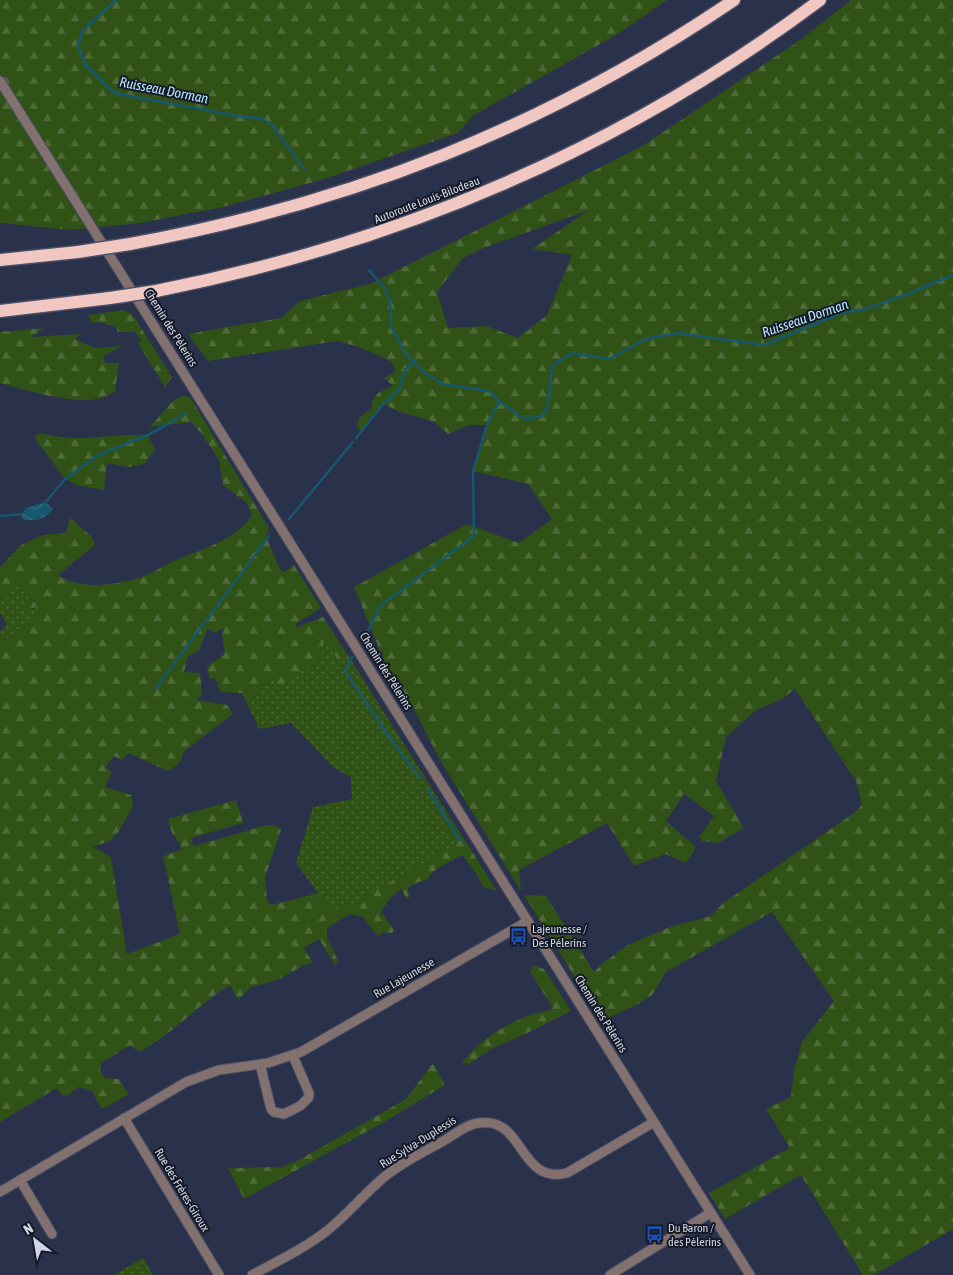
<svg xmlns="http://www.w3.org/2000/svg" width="953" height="1275" font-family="'Asap Condensed',sans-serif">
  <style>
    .grass { fill: url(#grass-dots) }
    .forest { fill: url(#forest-firs); fill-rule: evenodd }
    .water { fill: url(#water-waves) }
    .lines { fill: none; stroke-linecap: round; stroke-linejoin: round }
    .stream { stroke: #16586f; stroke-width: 2.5 }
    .minor-casing { stroke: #484f67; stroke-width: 11 }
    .highway-casing { stroke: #484f67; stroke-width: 15 }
    .minor { stroke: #82716f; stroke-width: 9 }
    .highway { stroke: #f0c7c1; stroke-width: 12 }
    .highway-bridge-casing { stroke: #484f67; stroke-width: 15; stroke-linecap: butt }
    .highway-bridge { stroke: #f0c7c1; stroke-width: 12 }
    .labels { text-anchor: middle; stroke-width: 4; stroke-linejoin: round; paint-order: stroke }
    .street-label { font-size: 12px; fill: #cfd5e5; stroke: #161a26 }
    .poi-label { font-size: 12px; fill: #cfd5e5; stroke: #161a26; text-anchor: start }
    .water-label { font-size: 14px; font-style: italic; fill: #b2e6fc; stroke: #161a26 }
  </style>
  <defs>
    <pattern id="grass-dots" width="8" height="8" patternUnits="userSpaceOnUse" patternTransform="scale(1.25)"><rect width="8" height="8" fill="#315216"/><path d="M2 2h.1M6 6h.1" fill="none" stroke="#4e6a38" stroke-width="1.8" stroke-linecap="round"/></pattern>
    <pattern id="forest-firs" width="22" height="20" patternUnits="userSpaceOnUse" patternTransform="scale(1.25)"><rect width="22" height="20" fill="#315216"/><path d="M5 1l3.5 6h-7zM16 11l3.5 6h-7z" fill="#4e6a38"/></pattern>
    <pattern id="water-waves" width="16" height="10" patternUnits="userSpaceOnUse" patternTransform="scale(1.25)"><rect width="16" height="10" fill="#16586f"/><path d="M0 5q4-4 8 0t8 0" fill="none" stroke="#376f83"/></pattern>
  </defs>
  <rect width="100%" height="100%" fill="#2a314b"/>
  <!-- grass -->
  <g class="grass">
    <path d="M9 581 18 586 30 588 35 598 31 609 39 607 40 611 29 626 16 631 0 644V632L7 624 0 613V597L5 601Z"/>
    <path d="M324 637 341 664 346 652 438 798 435 804 442 821 459 843 334 915 296 863 313 807 352 799 351 777 334 768 291 723 259 729 247 703 261 693 263 685 273 678 277 687Z"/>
    <path d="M143 1258 153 1275H114Z"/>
  </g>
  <!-- forest -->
  <g class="forest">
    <path d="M0 0H667L618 34 474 115 458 133 324 179 223 207 140 223 70 230 0 223Z"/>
    <path d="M851 0H953V1229L874 1275H863L801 1175 725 1219 709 1193 790 1148 766 1109 791 1097 794 1071 802 1042 834 1001 772 912 666 972 652 995 642 1002 602 1021 524 895 546 896 594 972 603 963 628 945 670 927 711 916 722 904 854 813 862 805 856 781 795 689 782 699 756 710 726 737 716 781 744 828 718 843 702 841 699 837 714 816 684 794 666 821 696 847 686 863 665 854 634 866 607 823 519 870 521 891 440 760 412 705 395 687 354 587 467 524 519 543 552 519 528 484 473 471 487 425H469L448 434 435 422 400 412 384 404 361 431 357 428 359 418 372 408 371 403 378 393 393 386 384 378 396 371 391 361 359 347 338 341 208 361 188 334 281 318 300 301 370 284 491 223 644 145 803 38ZM589 210 532 249 572 255 547 315 518 338 487 326 448 328 437 292 463 258 481 249Z"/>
    <path d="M124 310 133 315 172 377 165 387 137 342H142L135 332H118L116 327 100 322 92 323 88 315Z"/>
    <path d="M45 328 30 337 81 334 75 339 95 348 122 346 103 356 105 363H119L115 392C111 393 108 396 104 397 78 407 26 390 0 383V332Z"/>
    <path d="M183 396 190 397 269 528 266 537 279 567 283 573 294 565 321 608 295 624 297 627 323 617 346 652 341 665 324 638 322 658 277 688 273 678 263 685 261 693 247 703 242 693 220 692 215 678 210 679 207 667 225 653 222 635 224 628 214 633 208 628 199 651 188 656 184 672 200 673 202 694 197 700 227 705 233 714 183 752C183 761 176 767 168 771L128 753 122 760 114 756 105 767 112 772 105 787 131 795 133 806 119 831 110 841 93 847 111 857 127 954 180 934 163 856 181 850 180 843 172 833 168 819 236 800 243 823 191 838 194 846 267 825H275L281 830 265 877 267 901 271 905 318 893 334 914 458 843 442 821 435 804 438 798 497 891 483 887 476 873 463 856H460C448 863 433 868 427 880L418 882 408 888 409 897 407 899 401 889 390 898 381 912 394 930 392 933 385 932 378 936 363 917 350 914 327 928V938L338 961 335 965 319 939 304 948 313 963 302 966 280 979 260 985 251 987 238 1000 230 985C197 1005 173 1034 139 1052L130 1045 101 1063 100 1071 105 1078 119 1079 128 1094 105 1108H101L92 1091 78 1087 67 1096 61 1094 57 1088 0 1122V644L16 631 29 626 40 611 39 607 24 609 35 598 30 588 18 586 10 582C11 591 12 594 4 601L0 597V567L21 545 43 535 66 533 70 518 92 537 95 545 58 575C80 591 123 585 147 575 156 571 165 565 174 561 200 549 236 541 252 515L247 503 223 485 219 460 202 434 191 422 150 427 174 400Z"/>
    <path d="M40 433C54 436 69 439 84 438 106 437 125 434 148 435L155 450 144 464 129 467 107 463 104 490 77 485 65 479 36 440 35 436Z"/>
    <path d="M533 965 544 969 571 1011 521 1036 493 1048 469 1064 462 1063C479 1041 501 1027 527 1016 535 1012 545 1013 553 1008L530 972Z"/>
    <path d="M433 1063 445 1085 386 1121 244 1199 228 1168 282 1167 299 1160 406 1099Z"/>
  </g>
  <!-- water -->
  <path class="water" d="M45 502 53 509C46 519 35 521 24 520L21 515 26 508Z"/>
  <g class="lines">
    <!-- stream -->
    <g class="stream">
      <path d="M116 0 83 30 78 45 85 64 114 93 243 117 260 118 272 125 305 170"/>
      <path d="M369 270 386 290 390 302 391 327 406 354 425 373 443 384 489 391 499 401 524 419 542 416 548 407 552 366 572 353 609 359 646 339 677 333 764 345 844 312 862 310 908 294 953 275"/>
      <path d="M356 438 384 403 399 390 405 370 414 362"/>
      <path d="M44 504 65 479 98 455 148 435 187 413"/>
      <path d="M0 516 23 514"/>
      <path d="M289 519 353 442"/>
      <path d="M364 640 380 606 474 536 473 471 487 425 499 401"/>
      <path d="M352 657 345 671 394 744 421 779"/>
      <path d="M156 688 269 536"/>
      <path d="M427 789 460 840"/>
    </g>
    <defs>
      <g id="minor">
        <path d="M0 81 750 1275"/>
        <path d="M260 1064 271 1109 274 1112 284 1114 300 1106 309 1097V1093L293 1056"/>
        <path d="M124 1118 219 1275"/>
        <path d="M20 1180 52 1234"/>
        <path d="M0 1192 186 1082 219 1070 268 1063 301 1052 528 921"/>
        <path d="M252 1275C278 1261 305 1248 328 1230 348 1214 364 1194 383 1178 402 1162 424 1152 445 1140 455 1134 467 1124 479 1123 525 1116 518 1185 567 1173L654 1122"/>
        <path d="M610 1275 710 1213"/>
      </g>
      <g id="highway">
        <path d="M130 244C352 203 547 127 734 0"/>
        <path d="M0 260 78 252"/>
        <path d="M156 291C398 243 623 148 820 0"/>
        <path d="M0 311 110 298"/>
      </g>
    </defs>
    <!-- minor casing -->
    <use href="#minor" class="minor-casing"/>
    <!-- highway casing -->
    <use href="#highway" class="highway-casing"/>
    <!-- minor -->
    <use href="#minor" class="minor"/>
    <!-- highway -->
    <use href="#highway" class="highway"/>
    <defs>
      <g id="highway-bridge">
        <path d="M78 252 130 244"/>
        <path d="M110 298 156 291"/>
      </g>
    </defs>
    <!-- highway-bridge casing -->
    <use href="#highway-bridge" class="highway-bridge-casing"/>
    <!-- highway-bridge -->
    <use href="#highway-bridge" class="highway-bridge"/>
  </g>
  <!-- icons -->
  <defs>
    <symbol id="bus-bare" viewBox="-9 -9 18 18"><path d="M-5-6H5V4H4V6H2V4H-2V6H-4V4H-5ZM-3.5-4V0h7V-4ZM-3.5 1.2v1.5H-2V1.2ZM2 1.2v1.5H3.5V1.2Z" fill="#1a4fb4" stroke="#161a26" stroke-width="2.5" paint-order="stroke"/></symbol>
  </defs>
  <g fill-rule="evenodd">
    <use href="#bus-bare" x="506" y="924" width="25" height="25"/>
    <use href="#bus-bare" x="642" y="1222" width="25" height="25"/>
  </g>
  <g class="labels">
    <!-- street labels -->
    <g class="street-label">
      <text transform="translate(427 200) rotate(-21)" y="4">Autoroute Louis-Bilodeau</text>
      <text transform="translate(171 328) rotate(58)" y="4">Chemin des Pèlerins</text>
      <text transform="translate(386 671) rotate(58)" y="4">Chemin des Pèlerins</text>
      <text transform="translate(404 978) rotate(-30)" y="4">Rue Lajeunesse</text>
      <text transform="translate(601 1014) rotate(58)" y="4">Chemin des Pèlerins</text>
      <text transform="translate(418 1142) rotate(-32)" y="4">Rue Sylva-Duplessis</text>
      <text transform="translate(182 1190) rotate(59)" y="4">Rue des Frères-Giroux</text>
    </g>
    <!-- poi labels -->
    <g class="poi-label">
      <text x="532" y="933">Lajeunesse /<tspan x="532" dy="14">Des Pélerins</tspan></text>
      <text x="668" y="1232">Du Baron /<tspan x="668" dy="14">des Pélerins</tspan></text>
    </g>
    <!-- water labels -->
    <g class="water-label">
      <text transform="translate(164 90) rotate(11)" y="5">Ruisseau Dorman</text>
      <text transform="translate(805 318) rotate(-19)" y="5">Ruisseau Dorman</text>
    </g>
  </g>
  <!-- north arrow -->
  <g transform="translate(35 1240) rotate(329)" stroke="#161a26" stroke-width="4" paint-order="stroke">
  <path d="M0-4L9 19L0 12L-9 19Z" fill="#cfd5e5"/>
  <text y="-8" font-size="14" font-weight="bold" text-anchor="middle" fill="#cfd5e5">N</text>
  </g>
</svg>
